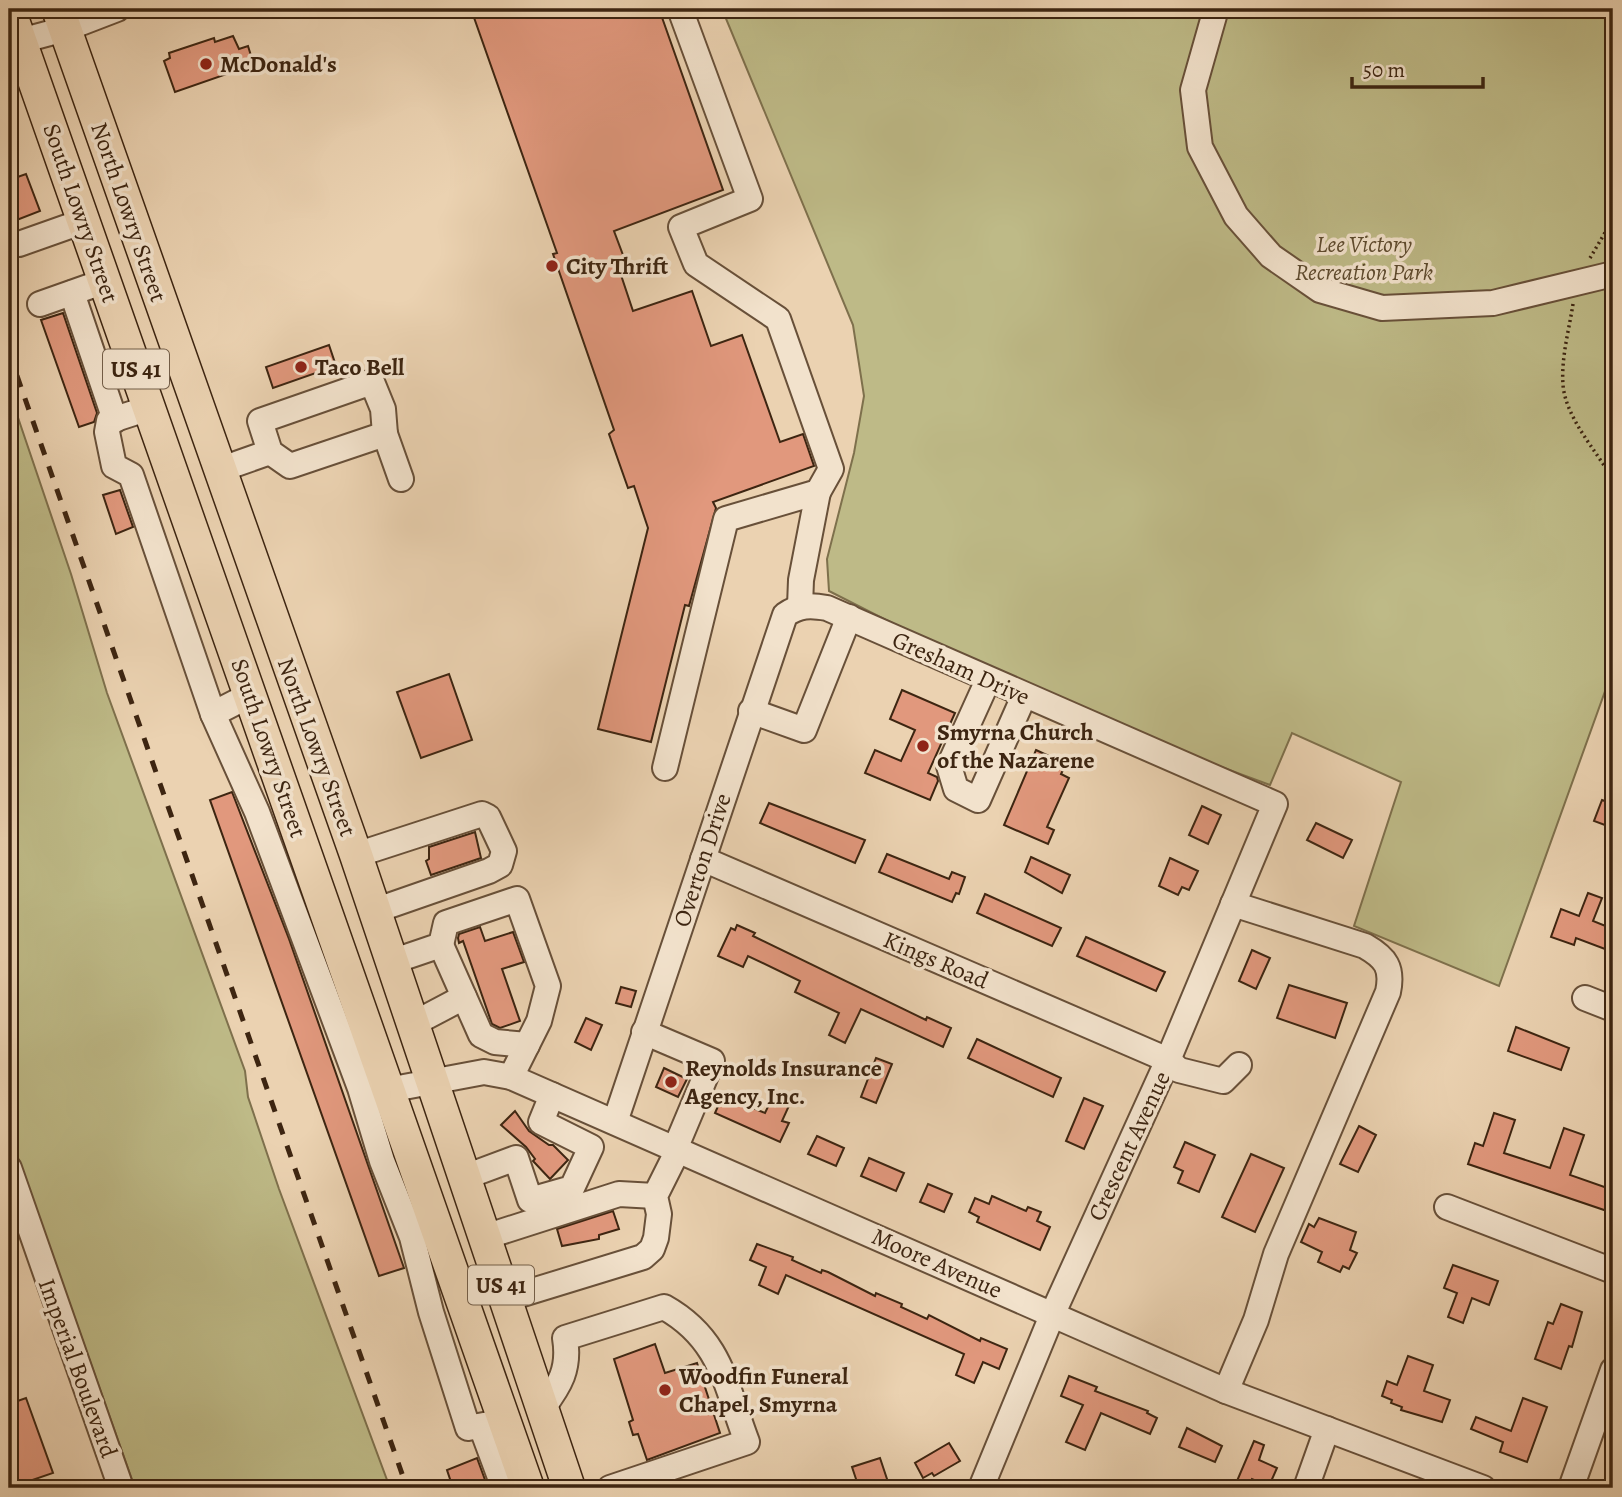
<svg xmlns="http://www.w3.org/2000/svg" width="1622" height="1497" font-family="Alegreya,serif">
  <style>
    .green { fill: #beba87; stroke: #7e704c; stroke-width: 2 }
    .building { fill: #e1987d; stroke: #3d2511; stroke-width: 2 }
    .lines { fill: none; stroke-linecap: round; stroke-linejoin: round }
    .minor-casing { stroke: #685039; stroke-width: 28 }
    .major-casing { stroke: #3d2511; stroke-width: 35 }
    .path { stroke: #3d2511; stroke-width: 3.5; stroke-dasharray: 2 3.5; stroke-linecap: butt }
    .minor { stroke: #f2e2cc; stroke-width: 24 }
    .major { stroke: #ebd2b1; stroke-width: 32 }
    .rail { stroke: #3d2511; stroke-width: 5; stroke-dasharray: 12 12; stroke-linecap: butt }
    .poi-dot { fill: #8f2418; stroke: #f2e2cc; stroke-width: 2.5 }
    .labels { text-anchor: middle; stroke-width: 7; stroke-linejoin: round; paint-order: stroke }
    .shield { fill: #f2e2cc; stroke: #735e49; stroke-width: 2 }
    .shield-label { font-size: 23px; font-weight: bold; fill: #3d2511 }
    .poi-label { font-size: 24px; font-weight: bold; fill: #3d2511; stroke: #f2e2cc; text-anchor: start }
    .street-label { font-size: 24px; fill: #3d2511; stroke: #f2e2cc }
    .park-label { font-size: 24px; font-style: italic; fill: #5d4a2e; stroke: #f2e2cc }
  </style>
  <rect width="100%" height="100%" fill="#ebd2b1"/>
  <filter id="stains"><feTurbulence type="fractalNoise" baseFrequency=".00286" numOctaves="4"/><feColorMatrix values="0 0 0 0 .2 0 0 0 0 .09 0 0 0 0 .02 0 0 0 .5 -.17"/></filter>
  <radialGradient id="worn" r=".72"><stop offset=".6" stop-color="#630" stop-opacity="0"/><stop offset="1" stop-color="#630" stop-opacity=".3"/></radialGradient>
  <!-- green -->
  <g class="green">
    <path d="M722 9H1613V669L1499 986 1354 926 1401 782 1292 733 1270 785C1122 731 968 663 829 591L827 559 854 453 864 396 853 325Z"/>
    <path d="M9 391 71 574 107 693 245 1071 248 1097 279 1189 390 1488H135L9 1133Z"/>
  </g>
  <!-- building -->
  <g class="building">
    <path d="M471 9H659L723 190 614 231 626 263 618 266 633 311 692 291 711 346 742 335 780 442 803 434 814 466 713 502 716 508 689 606 685 605 651 742 598 729 648 528 634 486 628 488 609 434 614 430 553 254 557 253Z"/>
    <path d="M233 36 239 49 248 46 252 59 245 62 247 67 175 92 164 61 170 58 169 53 214 38 215 42Z"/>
    <path d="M26 174 40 211 9 223V180Z"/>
    <path d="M63 313 97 413 94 422 79 427 41 320Z"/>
    <path d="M329 345 336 366 273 388 266 367Z"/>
    <path d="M120 490 133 527 116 534 103 495Z"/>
    <path d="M449 674 472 740 421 758 397 692Z"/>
    <path d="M902 690 955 713 928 773 937 777 938 781 930 800 865 773 875 750 901 761 915 730 890 719Z"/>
    <path d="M1036 750 1066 764 1061 774 1069 778 1047 827 1054 830 1048 844 1004 825Z"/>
    <path d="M232 792 289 939 404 1268 379 1276 210 800Z"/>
    <path d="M1602 800 1613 804V828L1594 821Z"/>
    <path d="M769 803 865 840 855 863 760 823Z"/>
    <path d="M1202 806 1221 815 1208 844 1189 835Z"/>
    <path d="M1316 823 1352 840 1343 858 1307 840Z"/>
    <path d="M475 832 481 858 431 875 426 861 429 859V847Z"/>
    <path d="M887 854 949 879 952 872 965 877 959 894 956 893 952 902 879 872Z"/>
    <path d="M1031 857 1070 875 1062 893 1025 872Z"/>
    <path d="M1170 858 1198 871 1189 890 1182 887 1178 895 1159 886Z"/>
    <path d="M1588 893 1602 898 1593 921 1613 929V952L1576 938 1574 945 1551 937 1561 909 1579 916Z"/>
    <path d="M985 894 1061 928 1052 946 977 913Z"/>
    <path d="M737 925 755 933 753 936 926 1020 927 1017 951 1028 943 1047 861 1009 845 1043 829 1035 839 1013 795 992 800 981 748 956 743 967 718 956 731 928 735 930Z"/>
    <path d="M480 927 485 941 513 932 524 962 502 969 520 1021 500 1028 492 1024 463 941 459 943 458 938 459 934Z"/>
    <path d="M1086 937 1165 972 1156 991 1077 956Z"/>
    <path d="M1252 950 1270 958 1256 989 1239 981Z"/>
    <path d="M1289 985 1347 1003 1335 1038 1277 1018Z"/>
    <path d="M621 987 636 991 631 1007 616 1003Z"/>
    <path d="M586 1018 602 1025 591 1050 575 1042Z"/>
    <path d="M1516 1027 1569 1048 1561 1070 1508 1051Z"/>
    <path d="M977 1039 1061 1078 1053 1097 968 1058Z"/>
    <path d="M876 1058 892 1064 876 1103 861 1097Z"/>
    <path d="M664 1068 687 1079 678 1097 656 1087Z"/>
    <path d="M775 1092 792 1099 782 1121 789 1123 780 1142 715 1113 723 1095 765 1113Z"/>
    <path d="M1084 1098 1103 1106 1084 1149 1066 1141Z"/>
    <path d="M515 1111 529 1131 549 1145H553L568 1160 550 1179 533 1161 535 1159 526 1147 501 1125Z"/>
    <path d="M1494 1113 1515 1120 1504 1153 1550 1168 1564 1128 1584 1135 1570 1175 1613 1190V1213L1468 1164 1475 1143 1483 1146Z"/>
    <path d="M1359 1126 1376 1135 1358 1172 1340 1164Z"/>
    <path d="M817 1136 844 1148 836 1166 808 1154Z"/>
    <path d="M1185 1142 1215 1155 1199 1192 1178 1183 1183 1171 1174 1167Z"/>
    <path d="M1251 1154 1284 1168 1255 1232 1222 1217Z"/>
    <path d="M869 1158 904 1173 896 1191 861 1176Z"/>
    <path d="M928 1184 952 1194 944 1212 920 1202Z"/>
    <path d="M992 1196 1026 1211 1028 1207 1041 1212 1037 1221 1050 1227 1040 1250 977 1222 979 1217 969 1212 975 1198 989 1204Z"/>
    <path d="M613 1211 619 1229 599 1235V1239L562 1246 557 1229Z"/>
    <path d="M1319 1218 1356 1232 1350 1250 1357 1253 1349 1269 1343 1266 1340 1272 1318 1262 1322 1252 1301 1242 1309 1224 1314 1227Z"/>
    <path d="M757 1244 793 1257 792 1260 821 1273 822 1270 828 1272 875 1296 876 1293 902 1304 901 1307 927 1319 929 1315 980 1341 981 1338 1007 1349 999 1369 983 1362 974 1383 956 1375 964 1354 786 1275 778 1294 759 1285 766 1267 750 1260Z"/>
    <path d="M1453 1265 1498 1281 1489 1305 1472 1298 1463 1323 1448 1317 1457 1293 1444 1288Z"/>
    <path d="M1561 1304 1582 1312 1572 1347 1569 1346 1561 1369 1535 1359 1548 1322 1553 1324Z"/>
    <path d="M655 1344 665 1373 697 1363 720 1433 647 1460 638 1434 633 1435 629 1422 633 1420 614 1359Z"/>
    <path d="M1408 1356 1433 1365 1424 1391 1450 1400 1442 1422 1401 1410 1402 1407 1391 1403 1392 1400 1382 1396 1387 1381 1397 1385Z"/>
    <path d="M1069 1376 1097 1387 1095 1391 1148 1411 1147 1413 1157 1418 1150 1434 1101 1413 1085 1450 1066 1442 1083 1405 1061 1396Z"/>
    <path d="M26 1398 53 1473 12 1487 9 1478V1404Z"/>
    <path d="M1523 1398 1547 1407 1527 1462 1500 1452 1503 1442 1471 1429 1476 1417 1511 1431Z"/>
    <path d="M1187 1428 1222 1446 1215 1462 1179 1447Z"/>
    <path d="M1254 1441 1264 1445 1259 1460 1277 1468 1269 1486 1252 1479 1249 1488H1234Z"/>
    <path d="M949 1443 960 1461 934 1476 932 1473 923 1478 915 1463Z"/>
    <path d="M477 1458 488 1488H453L447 1470Z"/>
    <path d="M880 1458 890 1488H859L852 1467Z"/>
  </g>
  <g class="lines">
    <defs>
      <g id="minor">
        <path d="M1216 9 1193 90 1200 147 1236 216 1271 256 1320 290 1382 308 1493 303 1613 274"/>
        <path d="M9 44 65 29 117 9"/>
        <path d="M19 244 84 221"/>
        <path d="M72 293 115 420"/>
        <path d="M40 304 105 281"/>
        <path d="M149 408 109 421 107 432 114 466 131 475 213 714 257 812 360 1088 382 1161 412 1237 431 1312 468 1428 505 1421"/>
        <path d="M385 434 401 479"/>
        <path d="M219 470 270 452 290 466 385 434 383 409 372 382 260 421 270 452"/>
        <path d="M800 606 801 580 818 492"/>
        <path d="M988 680 949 766 956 789 978 800 1024 696"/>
        <path d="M751 711 804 730 849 617"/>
        <path d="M213 714 250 695"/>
        <path d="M665 768 726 519 818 492 831 469 778 319 696 264 681 227 750 199 680 9"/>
        <path d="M356 855 482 814 488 817 504 851 500 865 489 871 374 911"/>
        <path d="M703 859 1168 1060 1179 1070 1223 1081 1239 1065"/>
        <path d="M441 945 481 1035 495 1042 527 1045"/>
        <path d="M391 962 441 945 446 923 517 899 548 986 539 1021 511 1077"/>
        <path d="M1585 998 1613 1009"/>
        <path d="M413 1024 464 997"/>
        <path d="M644 1032 712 1061 675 1149"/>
        <path d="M388 1090 484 1072 511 1077 1226 1391 1483 1488"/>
        <path d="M615 1122 785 615C799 605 810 605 827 608L1275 804 1168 1060 1053 1313 981 1488"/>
        <path d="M9 1168 121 1488"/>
        <path d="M465 1177 516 1158 530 1200 572 1188 591 1147 541 1122 552 1095"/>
        <path d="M1447 1207 1613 1271"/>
        <path d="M485 1237 619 1194 655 1196"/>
        <path d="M506 1299 643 1257 652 1249 656 1238 659 1214 655 1196 678 1150"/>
        <path d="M1226 1391 1256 1320 1276 1254 1388 992C1393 968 1386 958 1365 946L1233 904"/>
        <path d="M542 1409C560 1385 570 1369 565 1338L664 1307C721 1339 725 1384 747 1442L610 1488"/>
        <path d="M481 1426 504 1488"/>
        <path d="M1306 1488 1327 1429"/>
        <path d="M1571 1488 1613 1370"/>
      </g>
      <g id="major">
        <path d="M9 9 528 1488"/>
        <path d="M58 9 356 855 569 1488"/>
      </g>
    </defs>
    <!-- minor casing -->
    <use href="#minor" class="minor-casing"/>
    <!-- major casing -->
    <use href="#major" class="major-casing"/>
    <!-- path -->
    <g class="path">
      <path d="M1590 258 1613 219"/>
      <path d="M1573 304C1569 330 1561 358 1563 385 1566 419 1597 451 1613 480"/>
    </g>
    <!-- minor -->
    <use href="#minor" class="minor"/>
    <!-- major -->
    <use href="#major" class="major"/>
    <!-- rail -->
    <path class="rail" d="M9 353 407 1488"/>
  </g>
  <!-- markers -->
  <g class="poi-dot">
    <circle cx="206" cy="64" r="7"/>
    <circle cx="552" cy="266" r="7"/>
    <circle cx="301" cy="367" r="7"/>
    <circle cx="923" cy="746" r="7"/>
    <circle cx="671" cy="1082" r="7"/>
    <circle cx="665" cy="1390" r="7"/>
  </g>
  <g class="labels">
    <!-- shield labels -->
    <g class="shield">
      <rect x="103" y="349.5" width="66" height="39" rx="5"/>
      <rect x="468" y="1265.5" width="66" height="39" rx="5"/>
    </g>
    <g class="shield-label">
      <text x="136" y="377">US 41</text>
      <text x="501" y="1293">US 41</text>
    </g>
    <!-- poi labels -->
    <g class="poi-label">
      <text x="220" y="72">McDonald's</text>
      <text x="566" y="274">City Thrift</text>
      <text x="315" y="375">Taco Bell</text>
      <text x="937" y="740">Smyrna Church<tspan x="937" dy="28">of the Nazarene</tspan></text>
      <text x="685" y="1076">Reynolds Insurance<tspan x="685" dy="28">Agency, Inc.</tspan></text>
      <text x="679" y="1384">Woodfin Funeral<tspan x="679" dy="28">Chapel, Smyrna</tspan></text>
    </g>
    <!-- street labels -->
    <g class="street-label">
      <text transform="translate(129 212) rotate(71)" y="8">North Lowry Street</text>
      <text transform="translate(81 213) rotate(71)" y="8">South Lowry Street</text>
      <text transform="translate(961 668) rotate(24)" y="8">Gresham Drive</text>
      <text transform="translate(317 747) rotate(70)" y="8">North Lowry Street</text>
      <text transform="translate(269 748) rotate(71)" y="8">South Lowry Street</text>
      <text transform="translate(702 860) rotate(-72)" y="8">Overton Drive</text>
      <text transform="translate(936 960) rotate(23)" y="8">Kings Road</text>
      <text transform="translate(1129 1146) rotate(-65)" y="8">Crescent Avenue</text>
      <text transform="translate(937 1263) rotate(24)" y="8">Moore Avenue</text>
      <text transform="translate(78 1368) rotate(70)" y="8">Imperial Boulevard</text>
    </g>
    <!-- park labels -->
    <g class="park-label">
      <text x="1364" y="252">Lee Victory<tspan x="1364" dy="28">Recreation Park</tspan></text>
    </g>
  </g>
  <!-- margin -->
  <rect width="1622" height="1497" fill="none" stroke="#ebd2b1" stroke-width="35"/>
  <rect x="10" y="10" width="1601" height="1476" fill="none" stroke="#3d2511" stroke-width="3.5"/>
  <rect x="18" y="18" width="1587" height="1462" fill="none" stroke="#3d2511" stroke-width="2"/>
  <!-- scale -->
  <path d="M1352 77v10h131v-10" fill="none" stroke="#3d2511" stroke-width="3.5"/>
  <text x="1363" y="77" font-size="21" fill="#3d2511" stroke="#f2e2cc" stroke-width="5" paint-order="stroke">50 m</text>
  <rect width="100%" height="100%" filter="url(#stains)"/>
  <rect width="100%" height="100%" fill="url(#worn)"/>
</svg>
